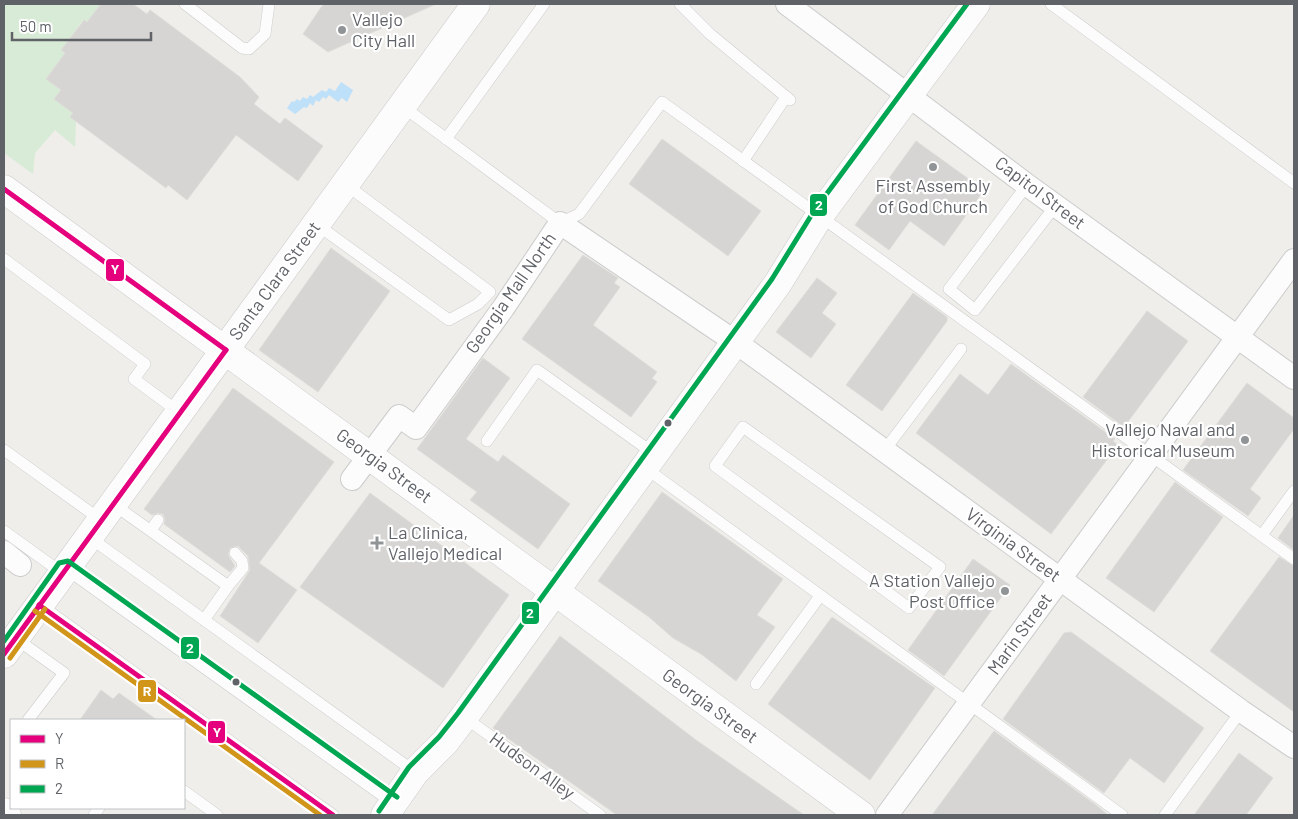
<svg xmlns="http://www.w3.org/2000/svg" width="1298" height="819" font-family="Barlow,sans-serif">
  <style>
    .green { fill: #d8ebd6 }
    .water { fill: #bfe0f9 }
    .building { fill: #d6d5d3; stroke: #deddd9 }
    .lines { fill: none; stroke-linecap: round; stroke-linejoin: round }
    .lane-casing { stroke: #cbcccc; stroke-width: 12 }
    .street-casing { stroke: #cbcccc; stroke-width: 24 }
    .secondary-casing { stroke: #cacacb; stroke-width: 29 }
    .lane { stroke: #fdfcfc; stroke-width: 11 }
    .street { stroke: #fdfcfc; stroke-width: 22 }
    .secondary { stroke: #fdfcfc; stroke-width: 28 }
    .bus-1-casing { stroke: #fff; stroke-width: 9 }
    .bus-2-casing { stroke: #fff; stroke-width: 9 }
    .bus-3-casing { stroke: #fff; stroke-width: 9 }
    .bus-1 { stroke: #e5007d; stroke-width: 5 }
    .bus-2 { stroke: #d1951a; stroke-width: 5 }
    .bus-3 { stroke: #00a651; stroke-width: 5 }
    .poi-dot { fill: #919496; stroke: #fff; stroke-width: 2 }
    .bus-dot { fill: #5f6368; stroke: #fff; stroke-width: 2 }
    .labels { text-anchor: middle; stroke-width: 4.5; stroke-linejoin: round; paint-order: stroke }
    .poi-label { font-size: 18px; fill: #5f6368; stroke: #fff; text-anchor: start }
    .street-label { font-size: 18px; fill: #5f6368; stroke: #fff }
    .line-badge { stroke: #fff; stroke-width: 2 }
    .badge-label { font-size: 14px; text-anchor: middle; font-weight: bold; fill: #fff }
  </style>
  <rect width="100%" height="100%" fill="#efeeea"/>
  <!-- green -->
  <path class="green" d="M4 4H101L87 22 83 20 61 50 65 53 46 79 61 90 73 113 70 117 76 121 75 147 55 130 35 153 33 174 4 153Z"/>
  <!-- water -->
  <path class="water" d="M341 82 353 90 347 102 342 98 338 102 329 95 326 99 323 97 319 102 316 100 313 106 310 103 307 108 304 107 295 114 287 108 292 101 294 102 297 99 300 101 303 97 307 99 310 95 313 97 322 90 326 92 329 88 335 91Z"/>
  <!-- building -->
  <g class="building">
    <path d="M101 4H133L147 14 150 10 240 77 259 97 254 104 280 124 285 118 323 146 298 181 236 135 187 200 168 185 166 188 70 117 73 113 54 99 61 90 46 79 65 53 61 50 84 20 87 22Z"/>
    <path d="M326 4H436L328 52 303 34 322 6Z"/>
    <path d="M662 139 761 211 728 256 629 184Z"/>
    <path d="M916 141 984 190 944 246 910 221 889 250 855 225Z"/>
    <path d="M331 248 390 291 318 392 259 350Z"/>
    <path d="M583 255 618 278 614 283 620 287 593 325 657 372 652 378 657 382 631 417 522 339Z"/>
    <path d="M817 278 837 293 822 313 836 324 811 358 776 332Z"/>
    <path d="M913 293 947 317V321L882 411 846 385Z"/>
    <path d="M1147 311 1188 341 1124 427 1083 397Z"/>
    <path d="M483 358 510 378 466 439 498 462 503 455 570 504 538 549 470 500 477 492 417 449Z"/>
    <path d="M1011 364 1115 439 1113 441 1118 445 1051 534 916 433 960 374 988 395Z"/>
    <path d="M1247 383 1294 418V429L1250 489 1261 498 1248 516 1183 470Z"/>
    <path d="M233 388 334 462 259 563 297 590 258 643 220 616 250 570 248 556 238 546 230 548 228 555 235 566 230 572 164 524 165 520 163 514 158 513 152 515 144 509Z"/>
    <path d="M1175 482 1223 517 1154 612 1106 578Z"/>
    <path d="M662 492 783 579 757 615 775 627 736 681 701 654 673 638 649 617 598 581Z"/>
    <path d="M370 493 509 595 443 688 300 587Z"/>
    <path d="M1294 515V550L1278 538Z"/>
    <path d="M1279 557 1294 566V712L1210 651Z"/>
    <path d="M973 559 1010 585 944 676 908 650Z"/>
    <path d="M832 617 935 688 870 780 768 704Z"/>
    <path d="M1071 632 1204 728 1164 783 1130 758 1104 793 1003 719 1064 633Z"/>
    <path d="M560 636 696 740 804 815H617L493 728Z"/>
    <path d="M101 690 113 699 119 693 157 720H80Z"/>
    <path d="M994 731 1096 805 1108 815H932Z"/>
    <path d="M1239 753 1273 778 1246 815H1194Z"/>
  </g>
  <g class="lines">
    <defs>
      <g id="lane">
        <path d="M185 4 242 48 249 49 265 34 269 4"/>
        <path d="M680 4 710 34 790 100"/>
        <path d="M1051 4 1294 183"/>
        <path d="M402 106 560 223 579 214 662 102 1294 559"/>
        <path d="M446 139 544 4"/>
        <path d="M743 161 786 97"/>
        <path d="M1027 185 949 289 975 310 1056 205"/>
        <path d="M316 224 449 320 478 304 490 292 345 184"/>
        <path d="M4 259 145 364 134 379 180 413"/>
        <path d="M743 427 940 567 909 608 715 466Z"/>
        <path d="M487 441 537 370 653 453"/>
        <path d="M4 450 101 520"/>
        <path d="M884 451 961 349"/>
        <path d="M644 467 1122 815"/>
        <path d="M113 504 228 586 204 620"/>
        <path d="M151 530 158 520"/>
        <path d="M4 531 62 573"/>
        <path d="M1262 535 1294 491"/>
        <path d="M89 537 415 772"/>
        <path d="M65 568 393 803"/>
        <path d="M228 586 243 568 242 561 235 553"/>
        <path d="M40 605 333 815"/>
        <path d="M15 638 64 673 28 720"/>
        <path d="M756 684 820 596"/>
        <path d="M464 717 600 815"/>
        <path d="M184 791 217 815"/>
        <path d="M94 815 99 808"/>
        <path d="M1165 815 1241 711"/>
      </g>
      <g id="street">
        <path d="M787 4 1027 185 1294 378"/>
        <path d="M352 479 399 416 416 428 504 307 560 223 734 341 1241 711 1294 747"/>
        <path d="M4 552 20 565"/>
        <path d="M887 815 1294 260"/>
      </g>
      <g id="secondary">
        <path d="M4 189 861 815"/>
        <path d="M4 654 476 4"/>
        <path d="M4 812 7 815"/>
        <path d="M385 815 415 772 445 742 464 717 778 283 820 215 976 4"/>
      </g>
    </defs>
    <!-- lane casing -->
    <use href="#lane" class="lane-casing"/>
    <!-- street casing -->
    <use href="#street" class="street-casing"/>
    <!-- secondary casing -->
    <use href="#secondary" class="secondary-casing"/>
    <!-- lane -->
    <use href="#lane" class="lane"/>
    <!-- street -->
    <use href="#street" class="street"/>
    <!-- secondary -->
    <use href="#secondary" class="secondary"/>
    <defs>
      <g id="bus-1">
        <path d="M4 189 226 350"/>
        <path d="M39 605 333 815"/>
        <path d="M4 654 226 350"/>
      </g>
      <g id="bus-2">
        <path d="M35 611 320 815"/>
        <path d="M10 658 45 609"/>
      </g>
      <g id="bus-3">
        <path d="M4 641 59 563 68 561 397 797"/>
        <path d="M379 811 409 767 439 737 458 713 772 279 814 211 967 4"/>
      </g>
    </defs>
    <!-- bus-1 casing -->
    <use href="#bus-1" class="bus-1-casing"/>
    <!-- bus-2 casing -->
    <use href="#bus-2" class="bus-2-casing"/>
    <!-- bus-3 casing -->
    <use href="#bus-3" class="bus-3-casing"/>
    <!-- bus-1 -->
    <use href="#bus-1" class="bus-1"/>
    <!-- bus-2 -->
    <use href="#bus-2" class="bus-2"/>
    <!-- bus-3 -->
    <use href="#bus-3" class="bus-3"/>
  </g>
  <!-- markers -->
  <g class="poi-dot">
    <circle cx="342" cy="30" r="5"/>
    <circle cx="933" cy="167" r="5"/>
    <circle cx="1245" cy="440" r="5"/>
    <path d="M374.5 535.5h5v5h5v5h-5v5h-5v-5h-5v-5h5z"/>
    <circle cx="1005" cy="591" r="5"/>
  </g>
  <g class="bus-dot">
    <circle cx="668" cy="423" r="4.5"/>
    <circle cx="236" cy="682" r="4.5"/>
  </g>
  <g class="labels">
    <!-- poi labels -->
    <g class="poi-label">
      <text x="352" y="26">Vallejo<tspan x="352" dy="21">City Hall</tspan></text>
      <text x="933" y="192" text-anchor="middle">First Assembly<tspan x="933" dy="21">of God Church</tspan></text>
      <text x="1235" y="436" text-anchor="end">Vallejo Naval and<tspan x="1235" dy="21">Historical Museum</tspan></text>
      <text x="388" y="539">La Clinica,<tspan x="388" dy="21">Vallejo Medical</tspan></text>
      <text x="995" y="587" text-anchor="end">A Station Vallejo<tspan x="995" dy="21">Post Office</tspan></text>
    </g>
    <!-- street labels -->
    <g class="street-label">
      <text transform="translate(1040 193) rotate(37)" y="6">Capitol Street</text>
      <text transform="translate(275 281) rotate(-54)" y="6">Santa Clara Street</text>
      <text transform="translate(511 293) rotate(-55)" y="6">Georgia Mall North</text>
      <text transform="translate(384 466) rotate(36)" y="6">Georgia Street</text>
      <text transform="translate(1013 545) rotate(36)" y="6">Virginia Street</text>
      <text transform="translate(1020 634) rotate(-54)" y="6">Marin Street</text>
      <text transform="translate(710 706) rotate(36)" y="6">Georgia Street</text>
      <text transform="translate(532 766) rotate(36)" y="6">Hudson Alley</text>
    </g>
  </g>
  <g class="line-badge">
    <rect x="809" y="193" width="19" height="24" rx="5" fill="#00a651"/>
    <rect x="105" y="258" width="20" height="24" rx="5" fill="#e5007d"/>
    <rect x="521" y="601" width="19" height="24" rx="5" fill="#00a651"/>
    <rect x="180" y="636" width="20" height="24" rx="5" fill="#00a651"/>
    <rect x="137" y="679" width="20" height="24" rx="5" fill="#d1951a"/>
    <rect x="207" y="720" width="19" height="24" rx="5" fill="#e5007d"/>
  </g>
  <g class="badge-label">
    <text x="819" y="210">2</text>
    <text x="115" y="274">Y</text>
    <text x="530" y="618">2</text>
    <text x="190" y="653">2</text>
    <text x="147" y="696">R</text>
    <text x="217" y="737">Y</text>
  </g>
  <!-- border -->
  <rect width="1298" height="819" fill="none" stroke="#5f6368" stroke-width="10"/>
  <!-- legend -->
  <rect x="10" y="719" width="175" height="90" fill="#ffffff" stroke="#bfc1c3"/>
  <rect x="20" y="735" width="25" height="8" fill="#e5007d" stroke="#bfc1c3"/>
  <text x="55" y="744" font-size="15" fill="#5f6368">Y</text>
  <rect x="20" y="760" width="25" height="8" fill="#d1951a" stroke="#bfc1c3"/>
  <text x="55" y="769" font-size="15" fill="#5f6368">R</text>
  <rect x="20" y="785" width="25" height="8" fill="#00a651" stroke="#bfc1c3"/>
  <text x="55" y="794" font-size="15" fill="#5f6368">2</text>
  <!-- scale -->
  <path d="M12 32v8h139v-8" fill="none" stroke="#5f6368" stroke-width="2.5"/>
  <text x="20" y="32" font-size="15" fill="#5f6368" stroke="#ffffff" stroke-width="4" paint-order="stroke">50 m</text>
</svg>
